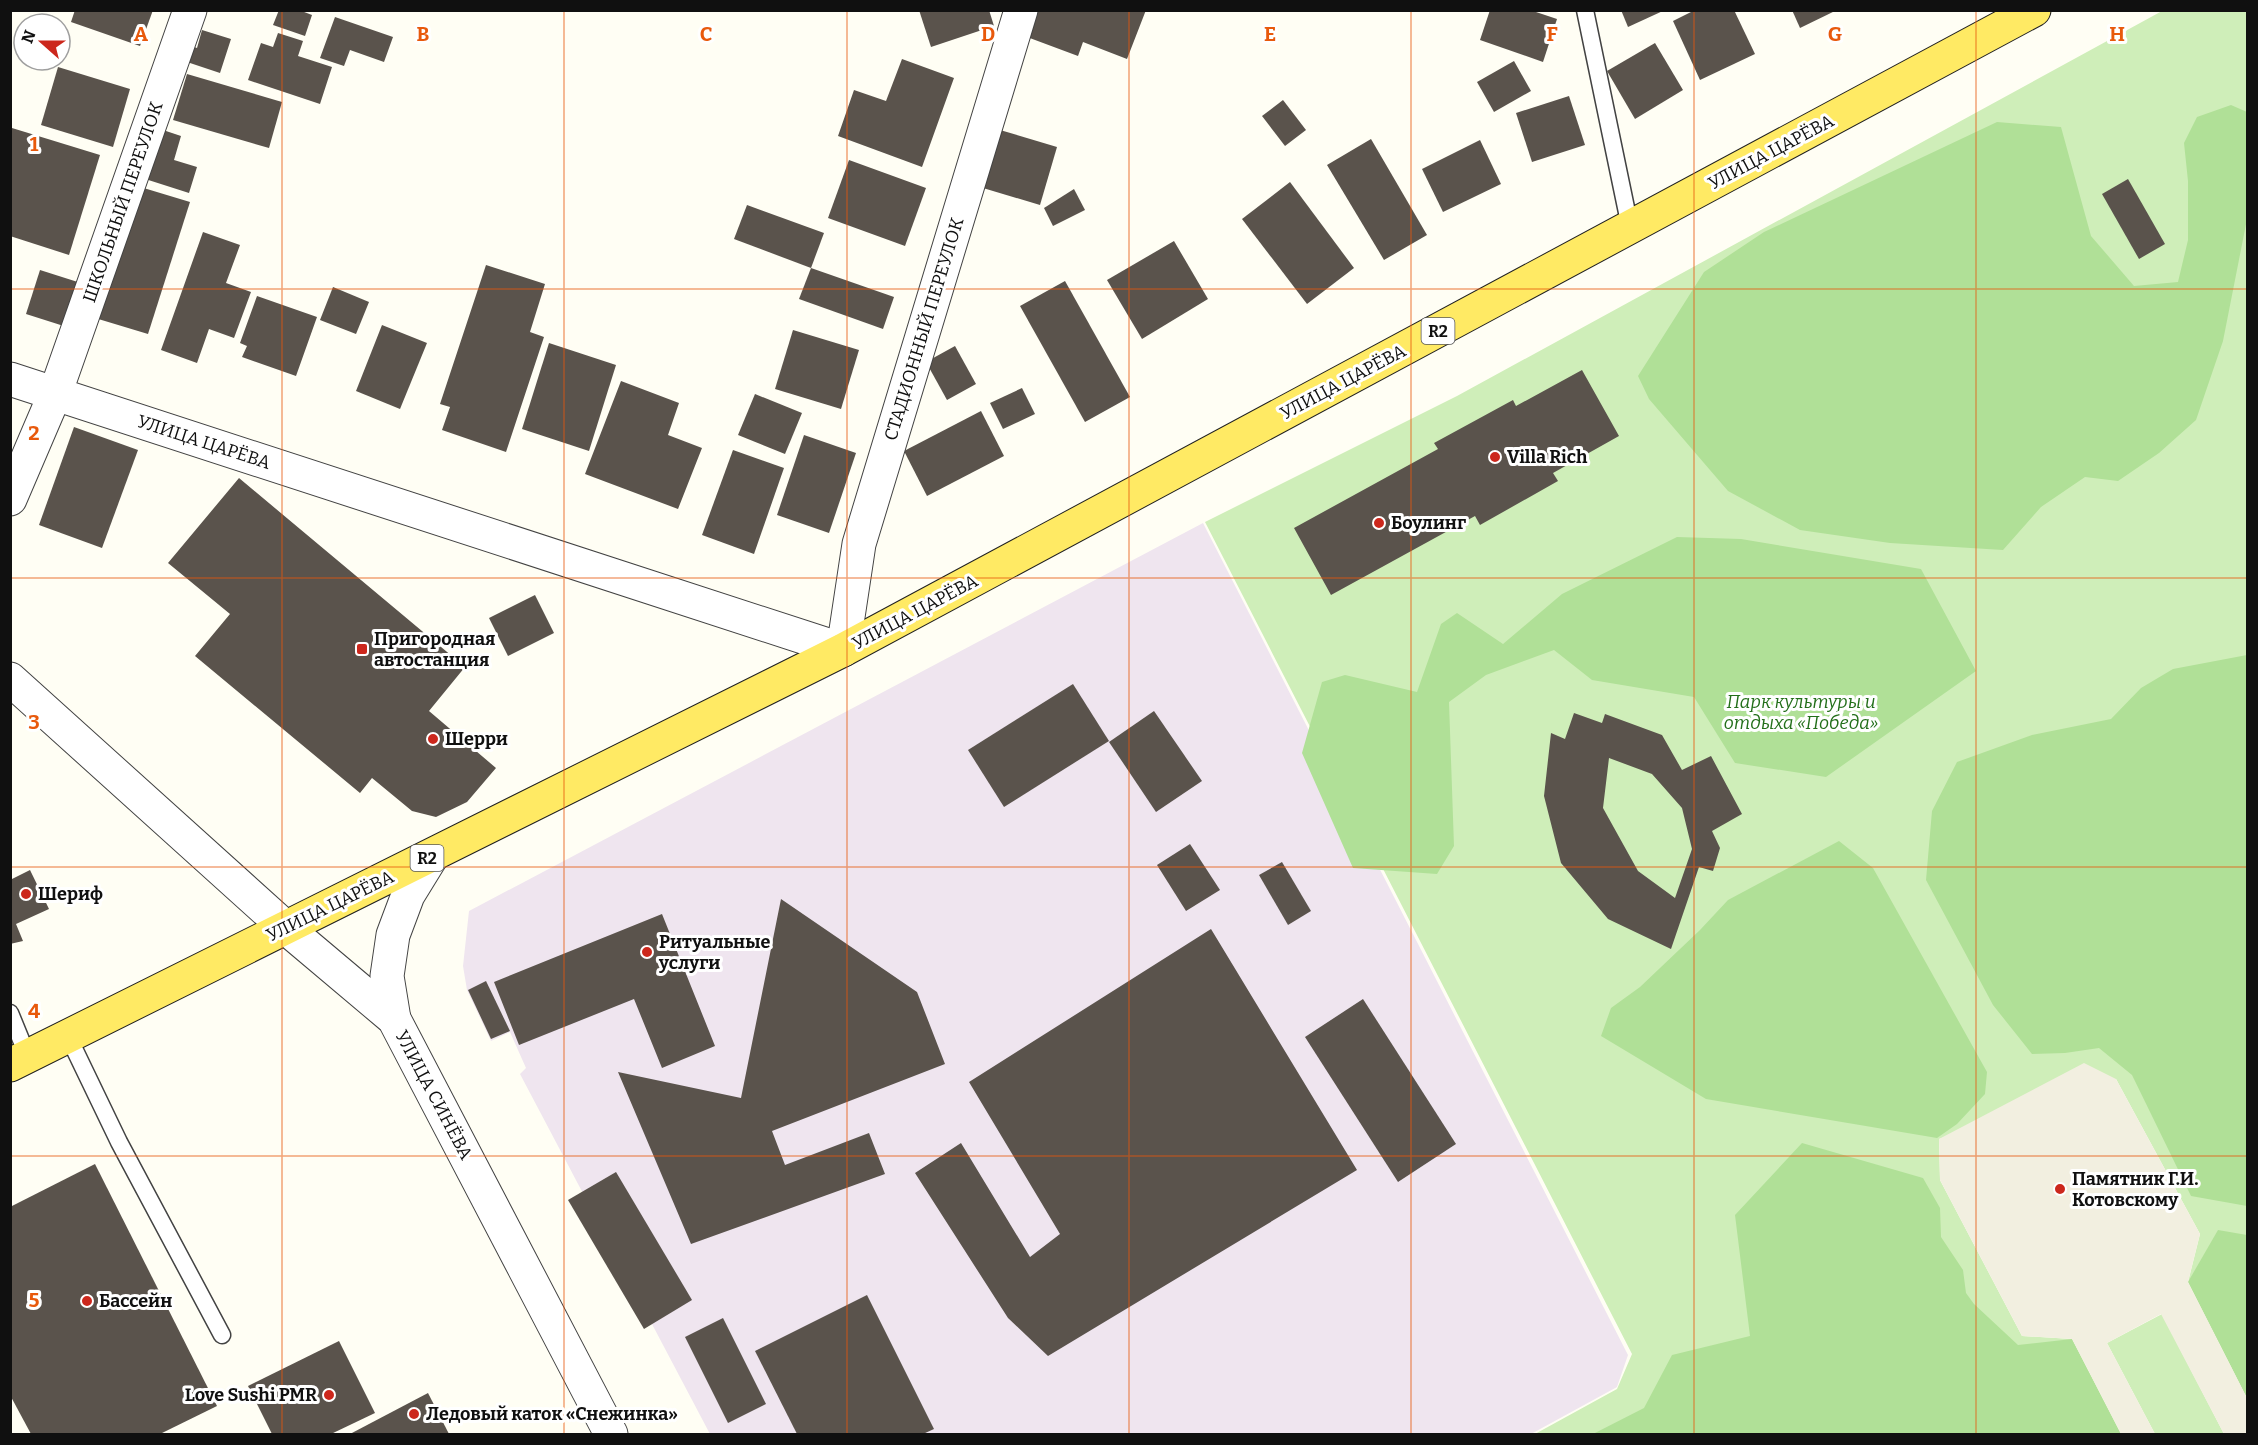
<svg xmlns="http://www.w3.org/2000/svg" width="2258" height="1445" font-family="Bitter,serif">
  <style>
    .industrial { fill: #efe5ef }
    .green { fill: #cfeeb9 }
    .forest { fill: #b0e097 }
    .plaza { fill: #f2efe0 }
    .building { fill: #5a534c; fill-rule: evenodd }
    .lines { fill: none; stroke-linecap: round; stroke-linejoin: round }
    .service-casing { stroke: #434343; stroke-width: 19 }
    .minor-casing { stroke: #434343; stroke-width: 35 }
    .primary-casing { stroke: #212121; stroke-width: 35 }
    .service { stroke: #fff; stroke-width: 16 }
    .minor { stroke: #fff; stroke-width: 33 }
    .primary { stroke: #ffea64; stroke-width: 33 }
    .grid { fill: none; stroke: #e8590c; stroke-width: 1.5; stroke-opacity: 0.55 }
    .poi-dot { fill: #cc271c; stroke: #fff; stroke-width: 2 }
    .labels { text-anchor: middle; stroke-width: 6; stroke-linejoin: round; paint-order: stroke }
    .shield { fill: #fff; stroke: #585858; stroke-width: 1.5 }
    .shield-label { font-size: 16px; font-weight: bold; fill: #101010 }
    .street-label { font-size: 18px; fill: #101010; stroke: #fff }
    .poi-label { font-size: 18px; font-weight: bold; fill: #101010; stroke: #fff; text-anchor: start }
    .park-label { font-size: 18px; font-style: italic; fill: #236f1a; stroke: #fff }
    .grid-label { font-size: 20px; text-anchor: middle; font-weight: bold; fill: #e8590c; stroke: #fff; stroke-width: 6; stroke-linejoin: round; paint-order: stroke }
  </style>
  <rect width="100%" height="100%" fill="#fffef4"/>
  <!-- industrial -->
  <path class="industrial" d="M1203 523 1628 1355 1617 1387 1531 1434H710L520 1074 526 1068 510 1032 491 1041 467 990 463 966 469 911Z"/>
  <!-- green -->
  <g class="green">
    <path d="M2162 11H2247V1398L2188 1282 2200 1234 2116 1079 1939 1139 1940 1180 2022 1336 2072 1339 2121 1434H1535L1617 1389 1632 1354 1205 522 1457 396Z"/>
    <path d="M2162 1314 2224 1434H2155L2107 1343Z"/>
  </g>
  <!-- forest -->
  <g class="forest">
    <path d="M2231 105 2247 112V219L2223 341 2196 420 2159 453 2118 481 2085 477 2041 507 2003 550 1890 543 1800 530 1728 491 1649 399 1638 376 1704 272 1764 232 1997 122 2061 127 2091 236 2134 286 2178 282 2188 240V181L2184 143 2197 117Z"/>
    <path d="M1677 537 1741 539 1921 569 1976 671 1826 777 1735 763 1694 697 1592 680 1554 650 1486 675 1449 702 1454 846 1437 874 1353 868 1302 753 1322 682 1345 675 1417 692 1441 624 1457 613 1503 644 1562 594Z"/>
    <path d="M2247 655H2248L2247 1206 2191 1196 2132 1075 2099 1048 2065 1053 2032 1054 1993 1005 1926 880 1932 811 1957 762 2032 735 2111 719 2141 688 2173 669Z"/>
    <path d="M1839 841 1873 868 1987 1072 1985 1094 1957 1124 1937 1138 1706 1099 1601 1036 1611 1008 1640 987 1700 930 1728 900Z"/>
    <path d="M1802 1143 1923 1178 1940 1208 1941 1237 1963 1270 1966 1293 1974 1304 2018 1345 2072 1339 2121 1434H1593L1644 1408 1672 1355 1750 1336 1735 1215Z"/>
    <path d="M2218 1230 2247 1235V1398L2188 1282Z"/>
  </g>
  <!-- plaza -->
  <path class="plaza" d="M2084 1063 2116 1079 2200 1234 2188 1282 2247 1398V1434H2224L2161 1314 2107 1343 2155 1434H2121L2072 1339 2022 1336 1940 1180 1939 1139Z"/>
  <!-- building -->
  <g class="building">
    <path d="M75 10H153L140 46 71 22Z"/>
    <path d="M279 10H299L312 15 305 36 273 25Z"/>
    <path d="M919 10H989L994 26 931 47Z"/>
    <path d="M1027 10H1146L1127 59 1083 42 1078 56 1019 34Z"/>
    <path d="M1490 10H1530L1557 19 1543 62 1480 40Z"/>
    <path d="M1621 10H1665L1628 27Z"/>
    <path d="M1695 10H1734L1755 54 1700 80 1673 21Z"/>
    <path d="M1792 10H1837L1800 28Z"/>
    <path d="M335 17 393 37 384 62 350 50 344 66 320 58Z"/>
    <path d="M202 30 231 39 220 73 175 58 181 42 197 48Z"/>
    <path d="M278 33 303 41 298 56 332 67 320 104 248 80 261 43 273 47Z"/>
    <path d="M1655 43 1683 90 1635 119 1607 71Z"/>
    <path d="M902 59 954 78 922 167 838 136 854 90 886 101Z"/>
    <path d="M1514 61 1531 91 1494 112 1477 82Z"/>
    <path d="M58 67 130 89 113 147 41 125Z"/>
    <path d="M187 74 282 102 269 148 173 120Z"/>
    <path d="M1569 96 1585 145 1532 162 1516 113Z"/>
    <path d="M1283 100 1306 130 1285 146 1262 116Z"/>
    <path d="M154 127 181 136 174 160 197 167 189 193 139 177Z"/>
    <path d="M12 128 100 155 69 255 10 236V133Z"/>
    <path d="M1000 130 1057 147 1040 205 983 188Z"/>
    <path d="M1371 139 1427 235 1384 260 1327 165Z"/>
    <path d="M1480 140 1501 184 1443 212 1422 169Z"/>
    <path d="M849 160 926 188 905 246 828 218Z"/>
    <path d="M2128 179 2165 244 2139 259 2102 194Z"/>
    <path d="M1290 182 1354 268 1307 304 1242 219Z"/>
    <path d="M137 186 190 202 148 334 95 318Z"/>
    <path d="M1074 189 1085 210 1053 226 1044 208Z"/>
    <path d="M747 205 824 233 811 268 734 239Z"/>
    <path d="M203 232 240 245 226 283 251 292 234 338 209 329 197 363 161 350Z"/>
    <path d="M1174 241 1208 299 1142 339 1107 280Z"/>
    <path d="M486 265 545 284 530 332 544 337 506 452 442 430 450 407 440 404Z"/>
    <path d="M811 268 894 297 883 329 799 299Z"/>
    <path d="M40 270 84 284 70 328 26 314Z"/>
    <path d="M1065 281 1130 397 1085 422 1020 306Z"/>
    <path d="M333 287 369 302 356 334 320 320Z"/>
    <path d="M257 296 317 317 296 376 242 357 247 346 240 343Z"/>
    <path d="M382 325 427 343 400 409 356 391Z"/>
    <path d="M793 330 859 350 841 409 775 389Z"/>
    <path d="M549 343 616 365 589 451 522 429Z"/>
    <path d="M955 346 976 384 947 400 926 362Z"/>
    <path d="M1582 370 1619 436 1553 473 1558 481 1480 525 1475 516 1331 595 1294 528 1438 449 1434 443 1513 400 1516 406Z"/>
    <path d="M621 381 679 403 668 435 702 448 678 509 585 474Z"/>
    <path d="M1022 388 1035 414 1003 429 990 403Z"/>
    <path d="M755 394 802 413 785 454 738 435Z"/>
    <path d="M981 411 1004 456 927 496 904 451Z"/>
    <path d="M74 427 138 450 102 548 39 525Z"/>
    <path d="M804 435 856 453 829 533 777 515Z"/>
    <path d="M733 450 784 468 754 554 702 535Z"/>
    <path d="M239 478 465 667 429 711 496 768 467 802 436 817 412 811 372 778 360 793 195 656 230 614 168 563Z"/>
    <path d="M535 595 554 633 508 656 489 618Z"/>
    <path d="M1073 684 1109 741 1004 807 968 750Z"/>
    <path d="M1154 711 1202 781 1156 812 1109 742Z"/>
    <path d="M1574 713 1602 723 1605 714 1662 735 1682 770 1711 756 1742 814 1712 831 1720 848 1713 871 1699 867 1671 949 1608 919 1561 863 1544 796 1551 733 1565 739ZM1609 758 1652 774 1682 808 1692 849 1675 898 1638 871 1603 808Z"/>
    <path d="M1190 844 1220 890 1186 911 1157 865Z"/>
    <path d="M1282 862 1311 911 1288 925 1259 875Z"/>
    <path d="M30 870 49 909 16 924 23 941 10 944V880Z"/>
    <path d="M781 899 917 992 945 1064 772 1131 785 1165 869 1133 885 1174 691 1244 618 1072 741 1098Z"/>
    <path d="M662 914 715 1046 662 1068 634 999 519 1045 494 982Z"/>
    <path d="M1211 929 1357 1170 1048 1356 1008 1318 915 1173 961 1143 1030 1257 1060 1234 969 1082Z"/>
    <path d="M486 981 510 1031 491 1039 468 990Z"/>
    <path d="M1363 999 1456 1144 1398 1182 1305 1037Z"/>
    <path d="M95 1164 217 1406 160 1434H31L10 1395V1207Z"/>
    <path d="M616 1172 692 1300 644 1329 568 1200Z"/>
    <path d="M867 1295 934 1429 923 1434H797L755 1351Z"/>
    <path d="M723 1318 766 1404 728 1423 685 1337Z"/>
    <path d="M339 1341 375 1413 331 1434H272L248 1386Z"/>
    <path d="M428 1393 449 1434H350Z"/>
  </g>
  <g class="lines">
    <defs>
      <g id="service">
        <path d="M1585 10 1630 227"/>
        <path d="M10 1013 28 1057"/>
        <path d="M68 1036 119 1142 222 1335"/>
      </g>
      <g id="minor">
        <path d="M10 379 843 650 859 544 1021 10"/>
        <path d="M10 499 55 394 190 10"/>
        <path d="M10 679 286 928 394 1019 611 1434"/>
        <path d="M394 1019 387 976 393 935 408 895 432 856"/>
      </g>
      <path id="primary" d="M10 1065 843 650 2034 10"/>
    </defs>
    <!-- service casing -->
    <use href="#service" class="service-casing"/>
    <!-- minor casing -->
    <use href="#minor" class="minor-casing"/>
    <!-- primary casing -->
    <use href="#primary" class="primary-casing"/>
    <!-- service -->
    <use href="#service" class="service"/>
    <!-- minor -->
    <use href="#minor" class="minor"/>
    <!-- primary -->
    <use href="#primary" class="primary"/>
  </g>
  <!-- grid -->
  <path class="grid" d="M282 10V1434M564 10V1434M847 10V1434M1129 10V1434M1411 10V1434M1694 10V1434M1976 10V1434M10 289H2248M10 578H2248M10 867H2248M10 1156H2248"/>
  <!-- markers -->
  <g class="poi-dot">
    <circle cx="1495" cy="457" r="6"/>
    <circle cx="1379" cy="523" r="6"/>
    <rect x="356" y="643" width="12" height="12" rx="3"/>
    <circle cx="433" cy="739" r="6"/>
    <circle cx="26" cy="894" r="6"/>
    <circle cx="647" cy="952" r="6"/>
    <circle cx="2060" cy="1189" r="6"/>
    <circle cx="87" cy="1301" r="6"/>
    <circle cx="329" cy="1395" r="6"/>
    <circle cx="414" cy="1414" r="6"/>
  </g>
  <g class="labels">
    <!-- shield labels -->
    <g class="shield">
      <rect x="1421.5" y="318" width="33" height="26" rx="4.5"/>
      <rect x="410.5" y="845" width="33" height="26" rx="4.5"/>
    </g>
    <g class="shield-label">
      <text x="1438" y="337">R2</text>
      <text x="427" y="864">R2</text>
    </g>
    <!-- street labels -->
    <g class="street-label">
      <text transform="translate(1771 152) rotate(-28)" y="6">УЛИЦА ЦАРЁВА</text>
      <text transform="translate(123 202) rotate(-71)" y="6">ШКОЛЬНЫЙ ПЕРЕУЛОК</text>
      <text transform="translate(924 329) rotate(-73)" y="6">СТАДИОННЫЙ ПЕРЕУЛОК</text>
      <text transform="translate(1343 382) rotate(-28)" y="6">УЛИЦА ЦАРЁВА</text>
      <text transform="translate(204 442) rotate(18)" y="6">УЛИЦА ЦАРЁВА</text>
      <text transform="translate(915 612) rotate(-28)" y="6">УЛИЦА ЦАРЁВА</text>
      <text transform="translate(330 906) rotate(-26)" y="6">УЛИЦА ЦАРЁВА</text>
      <text transform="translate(434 1095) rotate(62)" y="6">УЛИЦА СИНЁВА</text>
    </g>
    <!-- poi labels -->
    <g class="poi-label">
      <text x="1507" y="463">Villa Rich</text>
      <text x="1391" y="529">Боулинг</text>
      <text x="374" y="645">Пригородная<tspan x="374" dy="21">автостанция</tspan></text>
      <text x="445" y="745">Шерри</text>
      <text x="38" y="900">Шериф</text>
      <text x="659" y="948">Ритуальные<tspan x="659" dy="21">услуги</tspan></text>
      <text x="2072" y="1185">Памятник Г.И.<tspan x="2072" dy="21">Котовскому</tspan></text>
      <text x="99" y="1307">Бассейн</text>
      <text x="317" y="1401" text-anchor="end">Love Sushi PMR</text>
      <text x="426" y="1420">Ледовый каток «Снежинка»</text>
    </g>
    <!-- park labels -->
    <g class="park-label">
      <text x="1801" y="708">Парк культуры и<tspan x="1801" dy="21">отдыха «Победа»</tspan></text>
    </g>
  </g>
  <g class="grid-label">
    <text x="141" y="41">A</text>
    <text x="423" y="41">B</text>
    <text x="706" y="41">C</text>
    <text x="988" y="41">D</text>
    <text x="1270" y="41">E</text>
    <text x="1552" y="41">F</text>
    <text x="1835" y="41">G</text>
    <text x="2117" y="41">H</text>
    <text x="34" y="151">1</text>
    <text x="34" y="440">2</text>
    <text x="34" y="729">3</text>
    <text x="34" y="1018">4</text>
    <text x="34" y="1307">5</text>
  </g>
  <!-- border -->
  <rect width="2258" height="1445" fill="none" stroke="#101010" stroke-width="24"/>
  <!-- north arrow -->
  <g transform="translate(42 42) rotate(291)"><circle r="28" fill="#ffffff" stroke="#9f9f9f" stroke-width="1.5"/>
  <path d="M0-4.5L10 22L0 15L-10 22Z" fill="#cc271c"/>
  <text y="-9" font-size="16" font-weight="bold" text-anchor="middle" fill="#101010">N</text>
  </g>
</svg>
